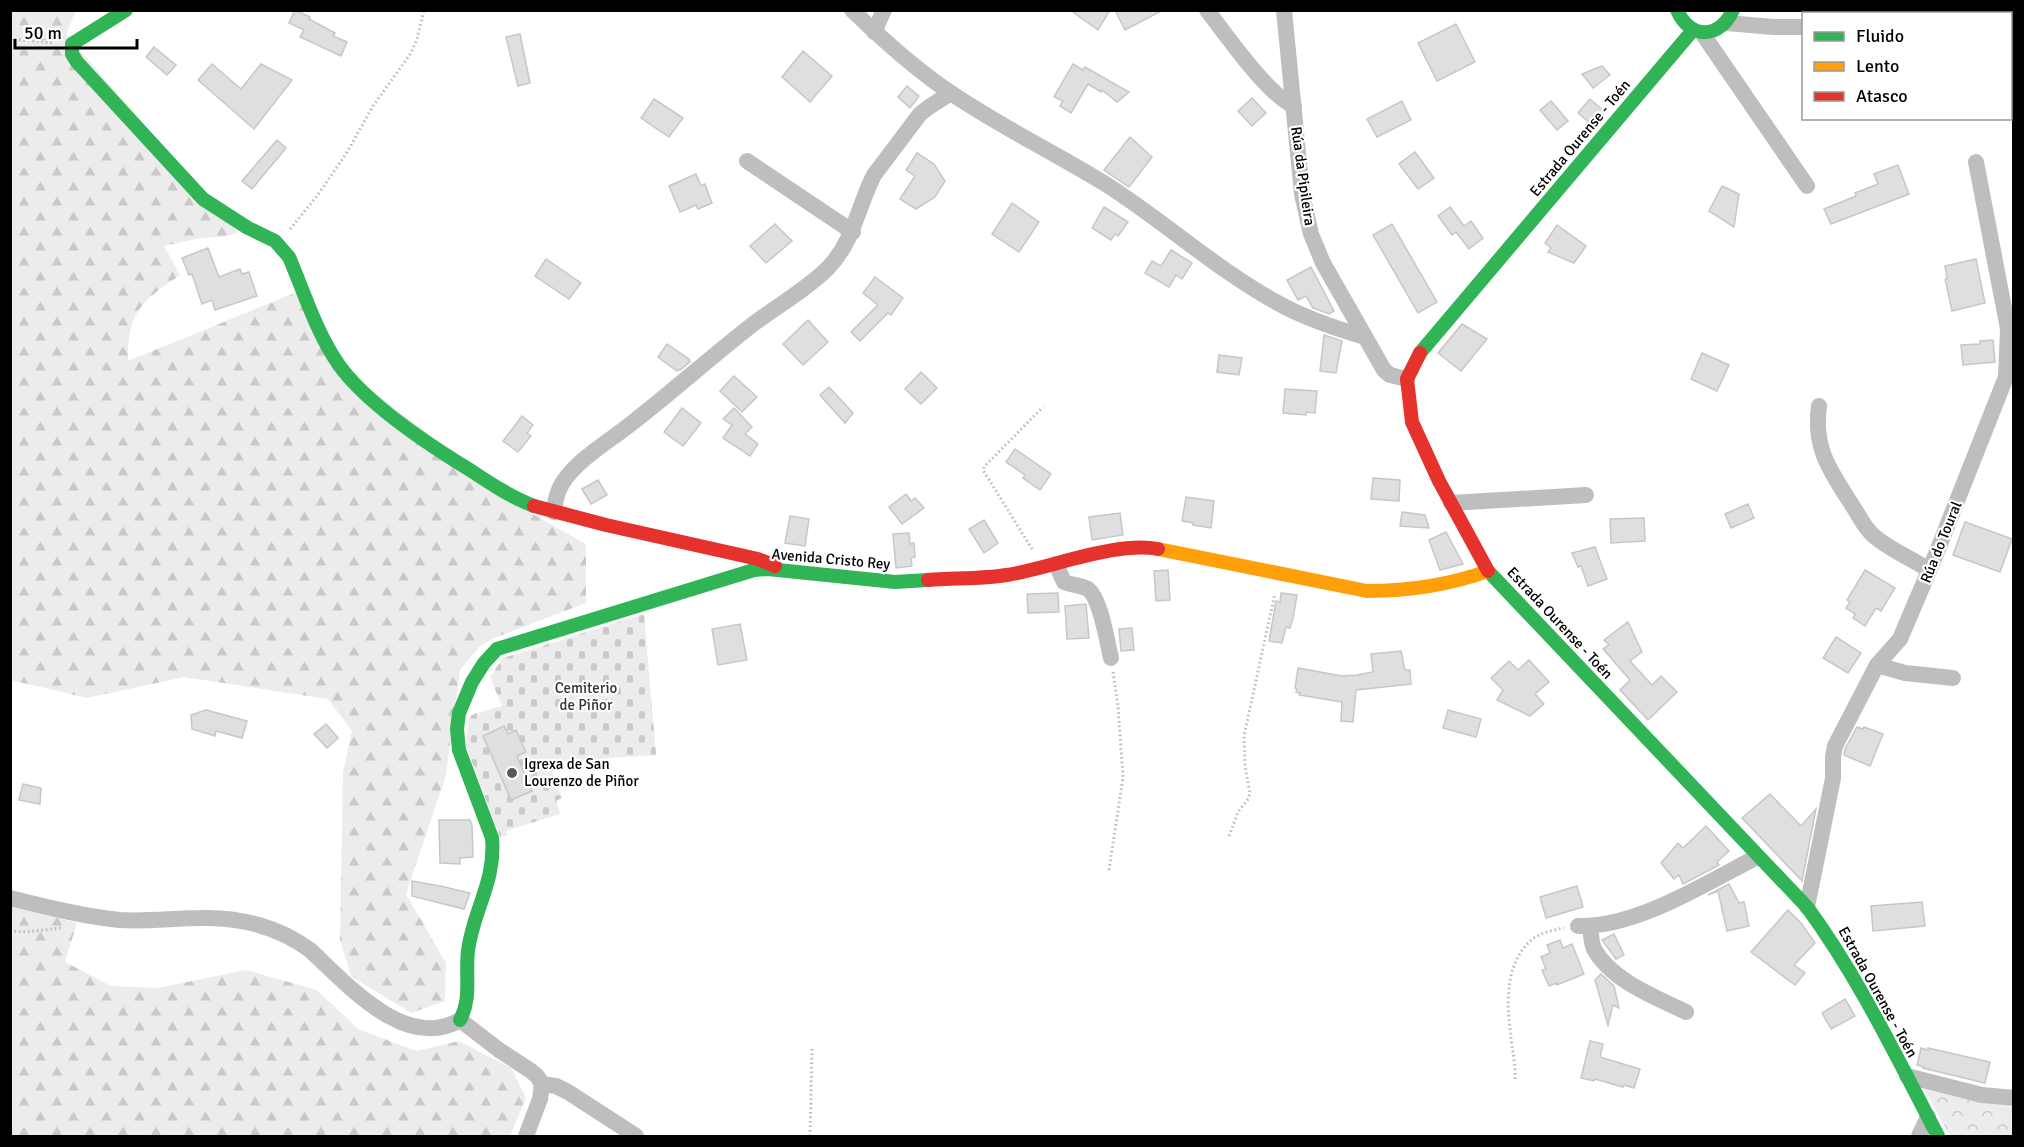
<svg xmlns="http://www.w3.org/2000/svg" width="2024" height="1147" font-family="Signika,sans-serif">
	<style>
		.forest { fill: url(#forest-firs) }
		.cemetery { fill: url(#cemetery-stones) }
		.park { fill: url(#park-crowns) }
		.building { fill: #dfdfdf; stroke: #c7c7c7; stroke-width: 1.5 }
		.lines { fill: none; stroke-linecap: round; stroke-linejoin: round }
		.path { stroke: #b9b9b9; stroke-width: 3; stroke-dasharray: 1.5 3; stroke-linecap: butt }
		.street { stroke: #bebebe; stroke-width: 16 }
		.fast { stroke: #30b455; stroke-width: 14 }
		.slow { stroke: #ff9f0a; stroke-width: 14 }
		.jam { stroke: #e5322d; stroke-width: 14 }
		.poi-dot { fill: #595959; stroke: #fff; stroke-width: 2 }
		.labels { text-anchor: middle; stroke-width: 4.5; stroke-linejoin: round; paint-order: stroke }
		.street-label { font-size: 15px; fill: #000; stroke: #fff }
		.park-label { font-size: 15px; fill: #333; stroke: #fff }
		.poi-label { font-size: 15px; fill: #000; stroke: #fff; text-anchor: start }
	</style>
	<defs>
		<pattern id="forest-firs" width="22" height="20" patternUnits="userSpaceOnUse" patternTransform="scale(1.5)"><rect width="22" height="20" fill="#ececec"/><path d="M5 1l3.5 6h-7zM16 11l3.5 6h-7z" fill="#c9c9c9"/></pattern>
		<pattern id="cemetery-stones" width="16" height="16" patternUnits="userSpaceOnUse" patternTransform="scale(1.5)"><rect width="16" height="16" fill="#ececec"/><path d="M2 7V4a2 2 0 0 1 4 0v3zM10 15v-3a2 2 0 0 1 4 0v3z" fill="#c9c9c9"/></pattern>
		<pattern id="park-crowns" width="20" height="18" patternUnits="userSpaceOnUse" patternTransform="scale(1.5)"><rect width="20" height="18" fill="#ececec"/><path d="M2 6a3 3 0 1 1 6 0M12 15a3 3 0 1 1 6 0" fill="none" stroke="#c9c9c9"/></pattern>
	</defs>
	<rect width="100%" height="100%" fill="#fff"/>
	<!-- forest -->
	<g class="forest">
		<path d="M11,11H76L66,34L238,233L221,237L201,238L164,246L180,275C142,301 127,312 128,361L297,292L324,354L531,513L586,544V603L494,638L480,646L460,670L446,775L406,894L446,963L445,1001L411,1013L351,976L340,940L343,772L352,731L328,699L184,677L87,698L11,680Z"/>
		<polygon points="11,906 77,923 65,962 111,986 158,988 246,970 317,990 358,1029 416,1051 459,1041 511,1068 526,1098 510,1136 11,1136"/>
	</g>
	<!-- cemetery -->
	<polygon class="cemetery" points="644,614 656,755 549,762 562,798 556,801 560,814 506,831 508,835 500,837 466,746 469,717 474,714 502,706 490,677 503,658"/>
	<!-- park -->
	<polygon class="park" points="1924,1089 1984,1103 2013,1107 2013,1136 1950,1136"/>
	<!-- building -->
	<g class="building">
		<polygon points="295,10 310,17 309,19 335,33 333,36 347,42 341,56 300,37 304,30 289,23"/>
		<polygon points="1070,10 1110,10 1098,30"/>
		<polygon points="1115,10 1163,10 1125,30"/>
		<polygon points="1456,24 1475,62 1437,81 1418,43"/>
		<polygon points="520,34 530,83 518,86 506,37"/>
		<polygon points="154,47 176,65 167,75 146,57"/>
		<polygon points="803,51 832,76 810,102 782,77"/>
		<polygon points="212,64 241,89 261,64 292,80 254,129 198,80"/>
		<polygon points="1073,64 1083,70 1085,67 1129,92 1117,102 1102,90 1101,92 1088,84 1071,113 1060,106 1063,101 1054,97"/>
		<polygon points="1602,66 1610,75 1593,88 1582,74"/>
		<polygon points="907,86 919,96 910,108 898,97"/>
		<polygon points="1252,98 1266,113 1252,126 1238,111"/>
		<polygon points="654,99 683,118 669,137 641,118"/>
		<polygon points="1590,99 1605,112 1593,126 1578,113"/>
		<polygon points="1402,101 1411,120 1377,137 1367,119"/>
		<polygon points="1551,101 1568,121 1557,130 1540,110"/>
		<polygon points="1130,137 1152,157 1129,187 1104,170"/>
		<polygon points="277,140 286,148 252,189 242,181"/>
		<polygon points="1415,152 1434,178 1418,189 1399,164"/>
		<polygon points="917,153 934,164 945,181 935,197 916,209 900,199 915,176 906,170"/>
		<polygon points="1898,165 1909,194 1831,224 1824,209 1856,196 1855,193 1878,184 1874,174"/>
		<polygon points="696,174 701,186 705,184 712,203 698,209 696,205 680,212 669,186"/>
		<polygon points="1722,186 1739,194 1734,227 1709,211"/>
		<polygon points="1012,203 1039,222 1019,252 992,234"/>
		<polygon points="1104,207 1128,222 1118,236 1115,234 1111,240 1092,228"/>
		<polygon points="1450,207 1464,226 1471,221 1483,238 1469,249 1456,232 1452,235 1438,216"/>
		<polygon points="775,224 792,241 766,263 750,246"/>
		<polygon points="1392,224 1437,302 1418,313 1373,235"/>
		<polygon points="1557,225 1586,246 1574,263 1548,252 1551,248 1545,243"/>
		<polygon points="208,248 219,277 240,269 242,274 249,272 257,296 215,310 212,300 202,304 192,274 189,275 182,258"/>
		<polygon points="1171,250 1192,263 1182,279 1176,275 1169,287 1145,273 1152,261 1161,266"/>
		<polygon points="546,259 581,283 569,299 535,276"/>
		<polygon points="1976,259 1985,303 1952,311 1946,283 1945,280 1947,278 1945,266"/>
		<polygon points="1311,267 1334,311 1329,314 1313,308 1306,296 1298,300 1287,280"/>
		<polygon points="875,277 903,298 891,315 888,313 860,341 851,332 878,305 863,293"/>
		<polygon points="808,320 828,342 803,365 783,344"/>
		<polygon points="1462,324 1487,339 1461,371 1438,353"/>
		<polygon points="1324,335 1342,341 1336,373 1320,371"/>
		<polygon points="1993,340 1995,362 1963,365 1961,345 1980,344 1980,341"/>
		<polygon points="667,344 689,359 690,362 680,370 678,369 677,371 658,357"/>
		<polygon points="1702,353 1729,365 1717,391 1691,379"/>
		<polygon points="1219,355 1242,358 1239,375 1217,372"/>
		<polygon points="921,372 937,388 921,404 905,389"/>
		<polygon points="734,376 757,397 742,412 720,391"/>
		<polygon points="829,387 853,413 845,423 820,395"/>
		<polygon points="1285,389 1317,391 1315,413 1306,412 1306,415 1283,413"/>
		<polygon points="682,408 701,423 683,446 664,432"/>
		<polygon points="734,408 752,427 745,434 758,444 750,456 723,438 732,425 723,419"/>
		<polygon points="522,416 533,425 527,433 531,436 518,452 503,441"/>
		<polygon points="1015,449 1051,474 1040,490 1023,478 1025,475 1006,462"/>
		<polygon points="1373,478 1400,480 1399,501 1371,499"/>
		<polygon points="598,480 607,495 591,504 582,489"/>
		<polygon points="906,494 911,501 915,498 924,508 902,524 889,507"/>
		<polygon points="1186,497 1214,501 1211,528 1193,525 1193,523 1182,521"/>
		<polygon points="1748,504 1754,518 1731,528 1725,514"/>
		<polygon points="1402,512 1425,515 1429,528 1400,526"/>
		<polygon points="1120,513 1123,535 1092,540 1089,517"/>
		<polygon points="790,516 809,519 805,546 785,543"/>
		<polygon points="1644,518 1645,541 1611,543 1610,519"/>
		<polygon points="984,520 998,543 984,553 969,529"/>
		<polygon points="1965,522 2012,539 2000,572 1953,555"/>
		<polygon points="1446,532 1463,564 1440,570 1429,540"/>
		<polygon points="909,533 910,544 914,543 915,557 911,558 912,566 896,568 893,534"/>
		<polygon points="1595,547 1607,579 1588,586 1581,566 1578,567 1572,553"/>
		<polygon points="1168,570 1170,600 1156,601 1154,571"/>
		<polygon points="1865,570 1895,588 1881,611 1876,608 1865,626 1853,618 1855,614 1846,608 1850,602 1847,600"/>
		<polygon points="1058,593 1059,612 1028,613 1027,594"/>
		<polygon points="1281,593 1297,595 1293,618 1290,628 1286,627 1282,643 1269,641 1276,601 1280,602"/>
		<polygon points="1086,604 1089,638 1067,639 1065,606"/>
		<polygon points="1628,622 1642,652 1630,661 1652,685 1661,676 1677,692 1648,720 1620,690 1630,680 1603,649 1609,645 1604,640"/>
		<polygon points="740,624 747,660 718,665 712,629"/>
		<polygon points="1132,628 1134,650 1121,651 1119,629"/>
		<polygon points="1836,637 1861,653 1848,673 1823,658"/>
		<polygon points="1401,651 1405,670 1410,670 1411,684 1356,690 1353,722 1341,721 1342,702 1299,695 1300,693 1296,692 1297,689 1295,688 1298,668 1342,676 1357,675 1373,672 1371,654"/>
		<polygon points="1529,660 1549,682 1535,694 1544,704 1530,716 1497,700 1503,690 1491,678 1509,661 1518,670"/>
		<polygon points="206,710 247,721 242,738 216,731 215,736 192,729 191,715"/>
		<polygon points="1448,710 1481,719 1476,737 1443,728"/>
		<polygon points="326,724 338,738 327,748 314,734"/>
		<polygon points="504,726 508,734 516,730 526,752 517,756 532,791 511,800 483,736"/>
		<polygon points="1857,727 1863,729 1864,727 1883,734 1870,766 1844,755 1845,749"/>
		<polygon points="23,784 41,788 40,804 19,800"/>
		<polygon points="1770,794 1801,826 1816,809 1802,881 1742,818"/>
		<polygon points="439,820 470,820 472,826 473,857 460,858 460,864 440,863"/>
		<polygon points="1706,826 1729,851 1717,862 1719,865 1683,884 1679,875 1674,879 1661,863 1678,843 1683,848"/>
		<polygon points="412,881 440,886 470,893 464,909 412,896"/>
		<polygon points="1729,884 1739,903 1744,902 1749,926 1727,931 1718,891 1708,895"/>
		<polygon points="1577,886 1583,907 1546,918 1540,897"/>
		<polygon points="1922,902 1925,926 1873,931 1871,906"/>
		<polygon points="1788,910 1801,923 1815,943 1794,965 1805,973 1795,985 1751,952"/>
		<polygon points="1614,934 1624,955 1616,959 1602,940"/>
		<polygon points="1560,940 1563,948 1572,944 1584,974 1557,985 1557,983 1549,986 1542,970 1546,969 1541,957 1550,953 1547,945"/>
		<polygon points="1601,974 1614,986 1619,1008 1613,1005 1608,1025 1595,980"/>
		<polygon points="1845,999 1855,1016 1831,1029 1822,1013"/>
		<polygon points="1590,1041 1603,1044 1600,1057 1640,1069 1634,1088 1624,1085 1623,1087 1595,1079 1594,1081 1581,1078"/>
		<polygon points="1921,1048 1928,1050 1928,1048 1990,1062 1985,1083 1923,1068 1924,1067 1917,1065"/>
	</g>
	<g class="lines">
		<!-- path -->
		<g class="path">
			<polyline points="10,39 54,43"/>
			<polyline points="290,229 317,196 346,154 373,106 411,53 417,39 424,10"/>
			<polyline points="1032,549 983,470 984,467 1043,407"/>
			<polyline points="1229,836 1238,812 1248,799 1250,793 1245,766 1244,736 1275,593"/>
			<polyline points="1109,870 1123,777 1118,706 1113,672"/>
			<polyline points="10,931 26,932 61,928"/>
			<path d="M1515,1079C1516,1062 1511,1045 1510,1028C1506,998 1507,958 1534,938C1542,932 1554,930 1564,928"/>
			<polyline points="810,1136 812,1049"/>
		</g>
		<!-- street -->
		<g class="street">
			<path d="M852,10C883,40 917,71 954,95C1003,128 1057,154 1107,185C1165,222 1216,269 1276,302C1304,318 1334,328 1365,337"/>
			<path d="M1207,10C1227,36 1267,94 1294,106"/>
			<polyline points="1284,10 1302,194 1311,234 1323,263 1384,370 1390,375 1407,379"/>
			<polyline points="1872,14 1882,10"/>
			<polyline points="1727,23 1773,27 1804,27"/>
			<polyline points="874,32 884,10"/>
			<polyline points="1702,33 1807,186"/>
			<polyline points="747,161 853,232"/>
			<path d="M1819,406C1813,449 1831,472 1852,505C1859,515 1864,528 1874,536C1890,550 1911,558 1929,570"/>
			<polyline points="1451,503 1586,495"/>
			<path d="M554,512C555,501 557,491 563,482C578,459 611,440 632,423C673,391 711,357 752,325C777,306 806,290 828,268C854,241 858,206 874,175L920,114L929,107L951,93"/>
			<path d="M1056,564L1064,582C1071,585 1081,585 1088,589C1101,599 1107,642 1111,658"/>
			<polyline points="1877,665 1905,673 1953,678"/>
			<path d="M10,898C46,907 82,916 119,920C147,922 174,918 202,918C240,917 279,927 310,950C346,983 405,1052 460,1020L499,1050L531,1071L537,1076L542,1084L540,1099L526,1136"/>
			<polyline points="1807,907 1833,778 1833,757 1835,746 1877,665 1900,639 1934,559 2006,377 2008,329 1976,162"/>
			<path d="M1578,926C1636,928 1706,883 1757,857"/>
			<path d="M1590,926C1591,934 1591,942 1594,949C1612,981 1655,997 1686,1012"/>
			<polyline points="1907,1076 1982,1095 2014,1098"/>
			<polyline points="542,1084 556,1086 568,1092 636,1136"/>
			<polyline points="1919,1136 1928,1117"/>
		</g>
		<!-- fast -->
		<g class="fast">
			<path d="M126,10L72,44V54L77,62L203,199L248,228L275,241L289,257C304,292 317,334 339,365C367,404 429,445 470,470C491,484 511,497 534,506"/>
			<path d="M1677,10C1690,40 1720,39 1733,10"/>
			<polyline points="1420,353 1693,30"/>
			<path d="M1488,571L1807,907C1859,978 1897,1058 1938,1136"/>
			<path d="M460,1020C472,997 465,976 468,951C473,910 496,882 492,838L459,750L457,729L459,713L472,682L484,663L497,649L754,570L768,569L895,582L928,580"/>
		</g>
		<!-- slow -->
		<path class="slow" d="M1158,549L1367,591C1409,591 1449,585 1488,571"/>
		<!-- jam -->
		<g class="jam">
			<polyline points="1420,353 1407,379 1412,422 1439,481 1488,571"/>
			<polyline points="534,506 606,525 758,559 775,566"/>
			<path d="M928,580C954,578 981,579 1007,575C1050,568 1117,541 1158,549"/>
		</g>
	</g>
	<!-- markers -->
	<circle class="poi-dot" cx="512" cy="773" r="6"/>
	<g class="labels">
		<!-- street labels -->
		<g class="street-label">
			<text transform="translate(1580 138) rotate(-50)" y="5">Estrada Ourense - Toén</text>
			<text transform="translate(1303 176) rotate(82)" y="5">Rúa da Pipileira</text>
			<text transform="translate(1941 542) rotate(-68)" y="5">Rúa do Toural</text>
			<text transform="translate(831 559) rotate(5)" y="5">Avenida Cristo Rey</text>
			<text transform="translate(1560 623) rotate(47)" y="5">Estrada Ourense - Toén</text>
			<text transform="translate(1878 992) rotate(61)" y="5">Estrada Ourense - Toén</text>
		</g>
		<!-- park labels -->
		<g class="park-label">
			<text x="586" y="693">Cemiterio<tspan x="586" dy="17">de Piñor</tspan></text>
		</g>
		<!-- poi labels -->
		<g class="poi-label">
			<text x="524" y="769">Igrexa de San<tspan x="524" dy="17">Lourenzo de Piñor</tspan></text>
		</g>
	</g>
	<!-- border -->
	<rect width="2024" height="1147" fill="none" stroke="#000000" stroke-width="24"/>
	<!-- legend -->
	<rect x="1802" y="12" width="210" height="108" fill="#ffffff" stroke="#999999" stroke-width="1.5"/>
	<rect x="1814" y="32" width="30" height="9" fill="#30b455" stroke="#999999" stroke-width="1.5"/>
	<text x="1856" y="42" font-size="18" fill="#000000">Fluido</text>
	<rect x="1814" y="62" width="30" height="9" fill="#ff9f0a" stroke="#999999" stroke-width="1.5"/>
	<text x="1856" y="72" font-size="18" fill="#000000">Lento</text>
	<rect x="1814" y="92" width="30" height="9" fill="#e5322d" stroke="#999999" stroke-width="1.5"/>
	<text x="1856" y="102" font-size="18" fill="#000000">Atasco</text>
	<!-- scale -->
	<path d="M15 39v9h122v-9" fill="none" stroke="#000000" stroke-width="3"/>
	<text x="24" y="39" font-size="18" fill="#000000" stroke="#ffffff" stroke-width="4.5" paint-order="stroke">50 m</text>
</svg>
